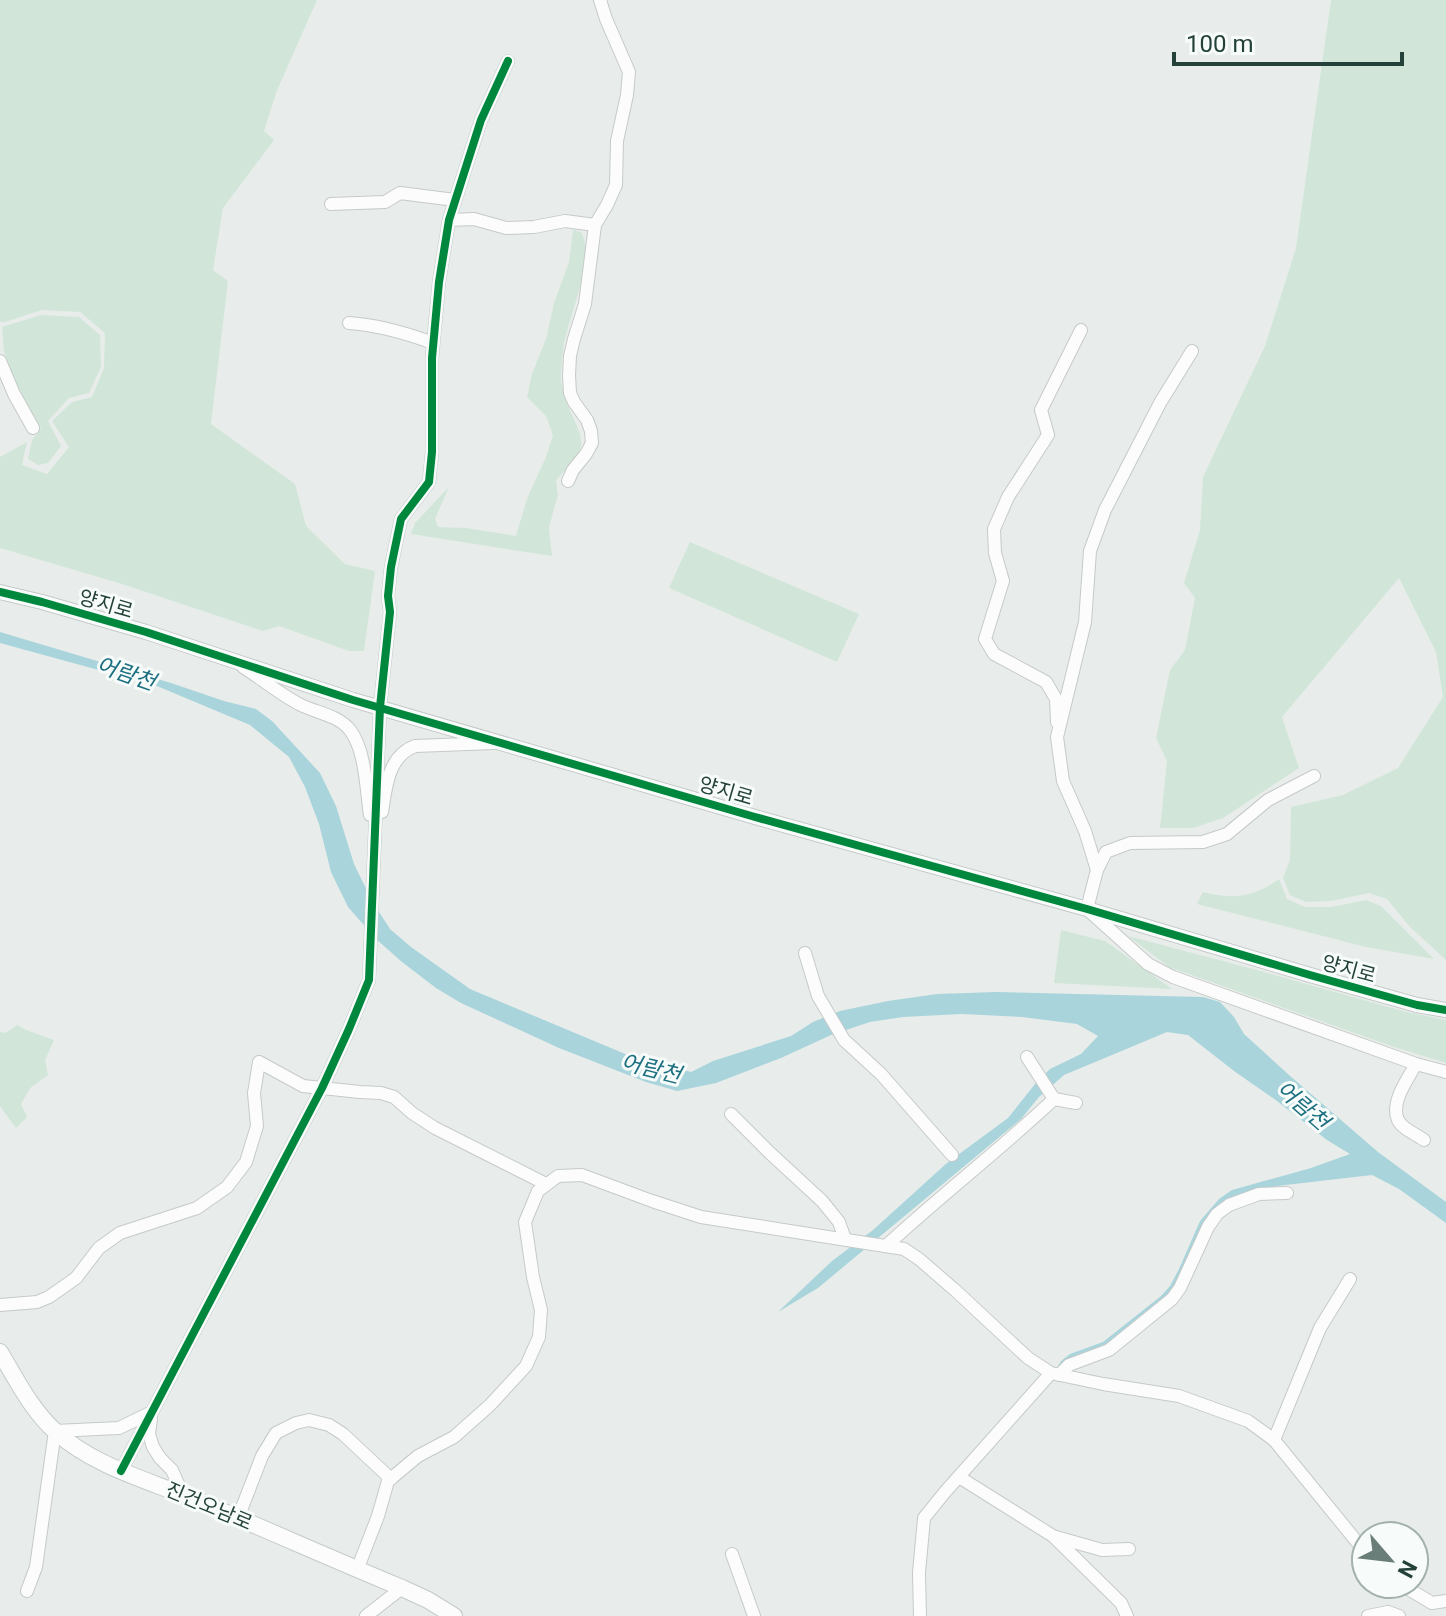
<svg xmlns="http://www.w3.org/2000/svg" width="1446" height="1616" font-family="Roboto,'Noto Sans KR',sans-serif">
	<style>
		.green { fill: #d1e6d8 }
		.water { fill: #a9d4db }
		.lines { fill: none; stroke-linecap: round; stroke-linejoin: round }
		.minor-casing { stroke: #c5cac8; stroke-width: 14 }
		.tertiary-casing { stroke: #c5cac8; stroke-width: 16 }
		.secondary-casing { stroke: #c3cbc8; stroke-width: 18 }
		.minor { stroke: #fcfcfc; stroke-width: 12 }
		.tertiary { stroke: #fcfcfc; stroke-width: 14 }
		.secondary { stroke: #fcfcfc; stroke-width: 16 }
		.cycleway-casing { stroke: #f7fbf9; stroke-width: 13 }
		.cycleway { stroke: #00873e; stroke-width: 8 }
		.labels { text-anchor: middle; stroke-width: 6; stroke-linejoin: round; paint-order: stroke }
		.street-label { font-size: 20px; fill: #24423a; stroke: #f7fbf9 }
		.water-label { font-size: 22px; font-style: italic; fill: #1c6f80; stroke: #f7fbf9 }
	</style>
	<rect width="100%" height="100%" fill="#e8edeb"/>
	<!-- green -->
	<g class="green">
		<polygon points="0,0 317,0 276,93 264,131 274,140 223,208 213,270 228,281 211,424 295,484 306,526 345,564 375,571 364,651 349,651 279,626 263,631 122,584 0,548 0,457 27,442 22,465 47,474 69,447 52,421 72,402 92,397 104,368 105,333 80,312 42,310 5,322 0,322"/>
		<polygon points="1331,0 1446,0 1446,960 1410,927 1387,899 1369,893 1331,901 1306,902 1290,895 1283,878 1290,860 1291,807 1343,795 1398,768 1443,697 1436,652 1399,578 1282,717 1299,768 1223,818 1193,828 1160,828 1167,761 1156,738 1170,670 1185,650 1195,598 1184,583 1200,530 1203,477 1265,346 1296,248"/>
		<path d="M573,230L581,232C597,258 566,321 563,351C562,361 560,372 561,382C563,389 565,399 568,406C573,420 586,436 579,452C573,462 563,472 556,481L558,495L549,527L552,556L411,534L415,523L449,487L435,519L438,527L466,528L516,536L528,496L546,457L553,435L546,416L527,397L532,374L546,339L554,303L569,262Z"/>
		<polygon points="41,315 79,317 100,335 101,367 89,393 69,398 48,421 61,446 48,463 38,465 28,459 32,440 41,429 15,381 4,352 2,327"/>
		<polygon points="690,542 859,614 837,662 669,588"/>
		<path d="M1279,879L1287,899L1305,907H1331L1366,900L1381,906L1434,959L1366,947L1197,904L1203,892C1233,900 1254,897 1279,879Z"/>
		<polygon points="1061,930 1105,941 1172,989 1054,983"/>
		<polygon points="1128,936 1257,970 1403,1011 1446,1020 1446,1063 1394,1047 1169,967"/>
		<polygon points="17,1025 26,1030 54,1040 45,1060 48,1075 30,1088 21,1104 27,1117 16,1128 0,1106 0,1032 6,1033"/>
	</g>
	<!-- water -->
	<polygon class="water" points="0,632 171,683 224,701 256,709 272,721 320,773 336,806 354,864 372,901 390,929 411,947 470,989 630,1056 691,1072 713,1061 791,1036 813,1022 840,1011 888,1001 937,994 996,992 1203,997 1220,1002 1234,1017 1244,1034 1289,1075 1378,1152 1446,1202 1446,1223 1399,1189 1372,1175 1277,1186 1235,1196 1219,1204 1205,1222 1186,1264 1170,1294 1119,1340 1068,1362 1057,1368 1061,1361 1070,1354 1103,1342 1161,1296 1170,1286 1179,1269 1200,1221 1219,1199 1232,1190 1311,1168 1350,1154 1327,1140 1277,1101 1234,1071 1188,1035 1167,1032 1064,1075 1039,1097 1021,1119 818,1288 778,1312 832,1261 873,1230 947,1163 1008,1118 1035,1084 1050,1069 1081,1054 1098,1036 1077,1024 1022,1017 962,1014 903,1017 870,1022 831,1035 781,1058 716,1083 677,1091 646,1082 559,1048 461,1003 436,988 402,962 376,939 348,907 331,872 319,824 305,787 289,757 250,725 157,686 0,643"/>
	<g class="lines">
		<defs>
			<g id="minor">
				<polyline points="331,204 385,202 400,193 455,200"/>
				<polyline points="449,220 474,219 506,228 534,227 565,221 595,225"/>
				<path d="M349,323C378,325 406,333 433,343"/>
				<polyline points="0,361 14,394 33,428"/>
				<polyline points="568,481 573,470 586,454 592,443 591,431 587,420 574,402 570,393 569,375 570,356 574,339 585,304 595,225 607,205 616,185 617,141 627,95 629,72 606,19 600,0"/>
				<path d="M243,667C262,679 281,695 301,705C317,713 338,715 350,730C366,751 366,790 370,815"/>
				<polyline points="1057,722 1056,699 1046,682 994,654 985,639 1003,581 995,553 994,529 1008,497 1048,435 1041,410 1081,330"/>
				<polyline points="1314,776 1268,800 1227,834 1203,842 1130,843 1106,852 1097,870 1087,909 1148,964 1173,977 1416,1064 1446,1072"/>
				<path d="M382,812C386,787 388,756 415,746L494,743"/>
				<polyline points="1097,870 1085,831 1063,781 1057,737 1085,622 1090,551 1105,510 1160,403 1192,351"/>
				<polyline points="805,953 818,996 844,1040 881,1074 952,1155"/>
				<polyline points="1027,1057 1054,1099"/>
				<path d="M1416,1064C1408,1079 1390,1102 1398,1120C1402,1129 1416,1134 1424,1140"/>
				<polyline points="731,1114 770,1153 822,1201 839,1222 845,1239"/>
				<path d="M886,1246C941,1195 1000,1150 1054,1099L1076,1103"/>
				<polyline points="0,1305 37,1302 49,1297 76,1278 99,1248 120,1233 197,1208 227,1187 246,1162 257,1126 254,1093 259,1062 303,1086 360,1092 381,1093 394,1097 412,1113 435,1128 546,1184"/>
				<polyline points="1059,1375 1069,1365 1109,1350 1172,1299 1180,1288 1208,1227 1217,1214 1229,1205 1259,1194 1287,1193"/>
				<polyline points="151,1419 149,1434 153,1447 160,1458 172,1470 183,1495"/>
				<polyline points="1274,1440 1320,1328 1350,1279"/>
				<polyline points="121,1471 322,1088 349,1029 369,980 380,707 390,612 388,596 391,567 401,519 429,482 432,452 432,358 439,282 449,220 481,120 508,61"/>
				<polyline points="959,1477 1053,1536 1121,1603 1127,1616"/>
				<polyline points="238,1518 262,1456 276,1433 296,1423 309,1420 329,1425 343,1434 391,1479"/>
				<polyline points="1056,1537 1102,1550 1129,1549"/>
				<polyline points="732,1554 754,1616"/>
				<polyline points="357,1570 378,1516 388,1481 418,1456 454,1437 490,1405 526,1366 539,1337 541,1310 533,1277 525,1222 538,1191 558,1176 582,1175 652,1201 701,1217 904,1249 919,1259 956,1291 1028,1358 1051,1373 1103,1384 1179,1396 1248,1421 1274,1440 1366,1553"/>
				<polyline points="1400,1584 1432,1603 1446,1601"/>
				<polyline points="27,1591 36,1567 55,1431 119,1428 152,1412"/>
				<polyline points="366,1616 402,1588"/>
				<polyline points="920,1616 919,1573 924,1518 945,1492 1051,1373"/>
				<polyline points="1368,1616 1388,1612 1399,1616"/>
			</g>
			<polyline id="tertiary" points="0,592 42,602 146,632 353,700 755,817 1087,909 1310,975 1417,1005 1446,1010"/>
			<path id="secondary" d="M0,1352C16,1379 32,1411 56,1432C94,1466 147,1480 193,1499C263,1528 332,1559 402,1588L428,1600L454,1616"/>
		</defs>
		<!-- minor casing -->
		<use href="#minor" class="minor-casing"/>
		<!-- tertiary casing -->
		<use href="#tertiary" class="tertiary-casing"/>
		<!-- secondary casing -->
		<use href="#secondary" class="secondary-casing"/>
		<!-- minor -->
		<use href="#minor" class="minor"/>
		<!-- tertiary -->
		<use href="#tertiary" class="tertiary"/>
		<!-- secondary -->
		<use href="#secondary" class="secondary"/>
		<defs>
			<g id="cycleway">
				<polyline points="0,592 42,602 146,632 353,700 755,817 1087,909 1310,975 1417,1005 1446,1010"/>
				<polyline points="121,1471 322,1088 349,1029 369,980 380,707 390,612 388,596 391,567 401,519 429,482 432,452 432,358 439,282 449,220 481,120 508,61"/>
			</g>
		</defs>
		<!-- cycleway casing -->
		<use href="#cycleway" class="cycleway-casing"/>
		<!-- cycleway -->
		<use href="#cycleway" class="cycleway"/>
	</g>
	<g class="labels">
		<!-- street labels -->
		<g class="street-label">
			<text transform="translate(106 604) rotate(16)" y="7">양지로</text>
			<text transform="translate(726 791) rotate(16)" y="7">양지로</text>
			<text transform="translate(1349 969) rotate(15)" y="7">양지로</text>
			<text transform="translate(209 1506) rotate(23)" y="7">진건오남로</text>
		</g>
		<!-- water labels -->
		<g class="water-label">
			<text transform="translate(126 673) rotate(19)" y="8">어람천</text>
			<text transform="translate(651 1068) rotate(14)" y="8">어람천</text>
			<text transform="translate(1303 1105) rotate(41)" y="8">어람천</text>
		</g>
	</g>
	<!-- north arrow -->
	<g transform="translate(1390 1560) rotate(118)"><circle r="38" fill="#f7fbf9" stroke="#a3b1ad" stroke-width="2"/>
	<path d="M0-6L14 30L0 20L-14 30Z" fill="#697e78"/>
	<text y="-12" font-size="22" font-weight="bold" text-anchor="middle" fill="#24423a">N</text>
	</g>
	<!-- scale -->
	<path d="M1174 52v12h228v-12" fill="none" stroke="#24423a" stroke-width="4"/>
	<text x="1186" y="52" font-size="24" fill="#24423a" stroke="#f7fbf9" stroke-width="6" paint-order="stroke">100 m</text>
</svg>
